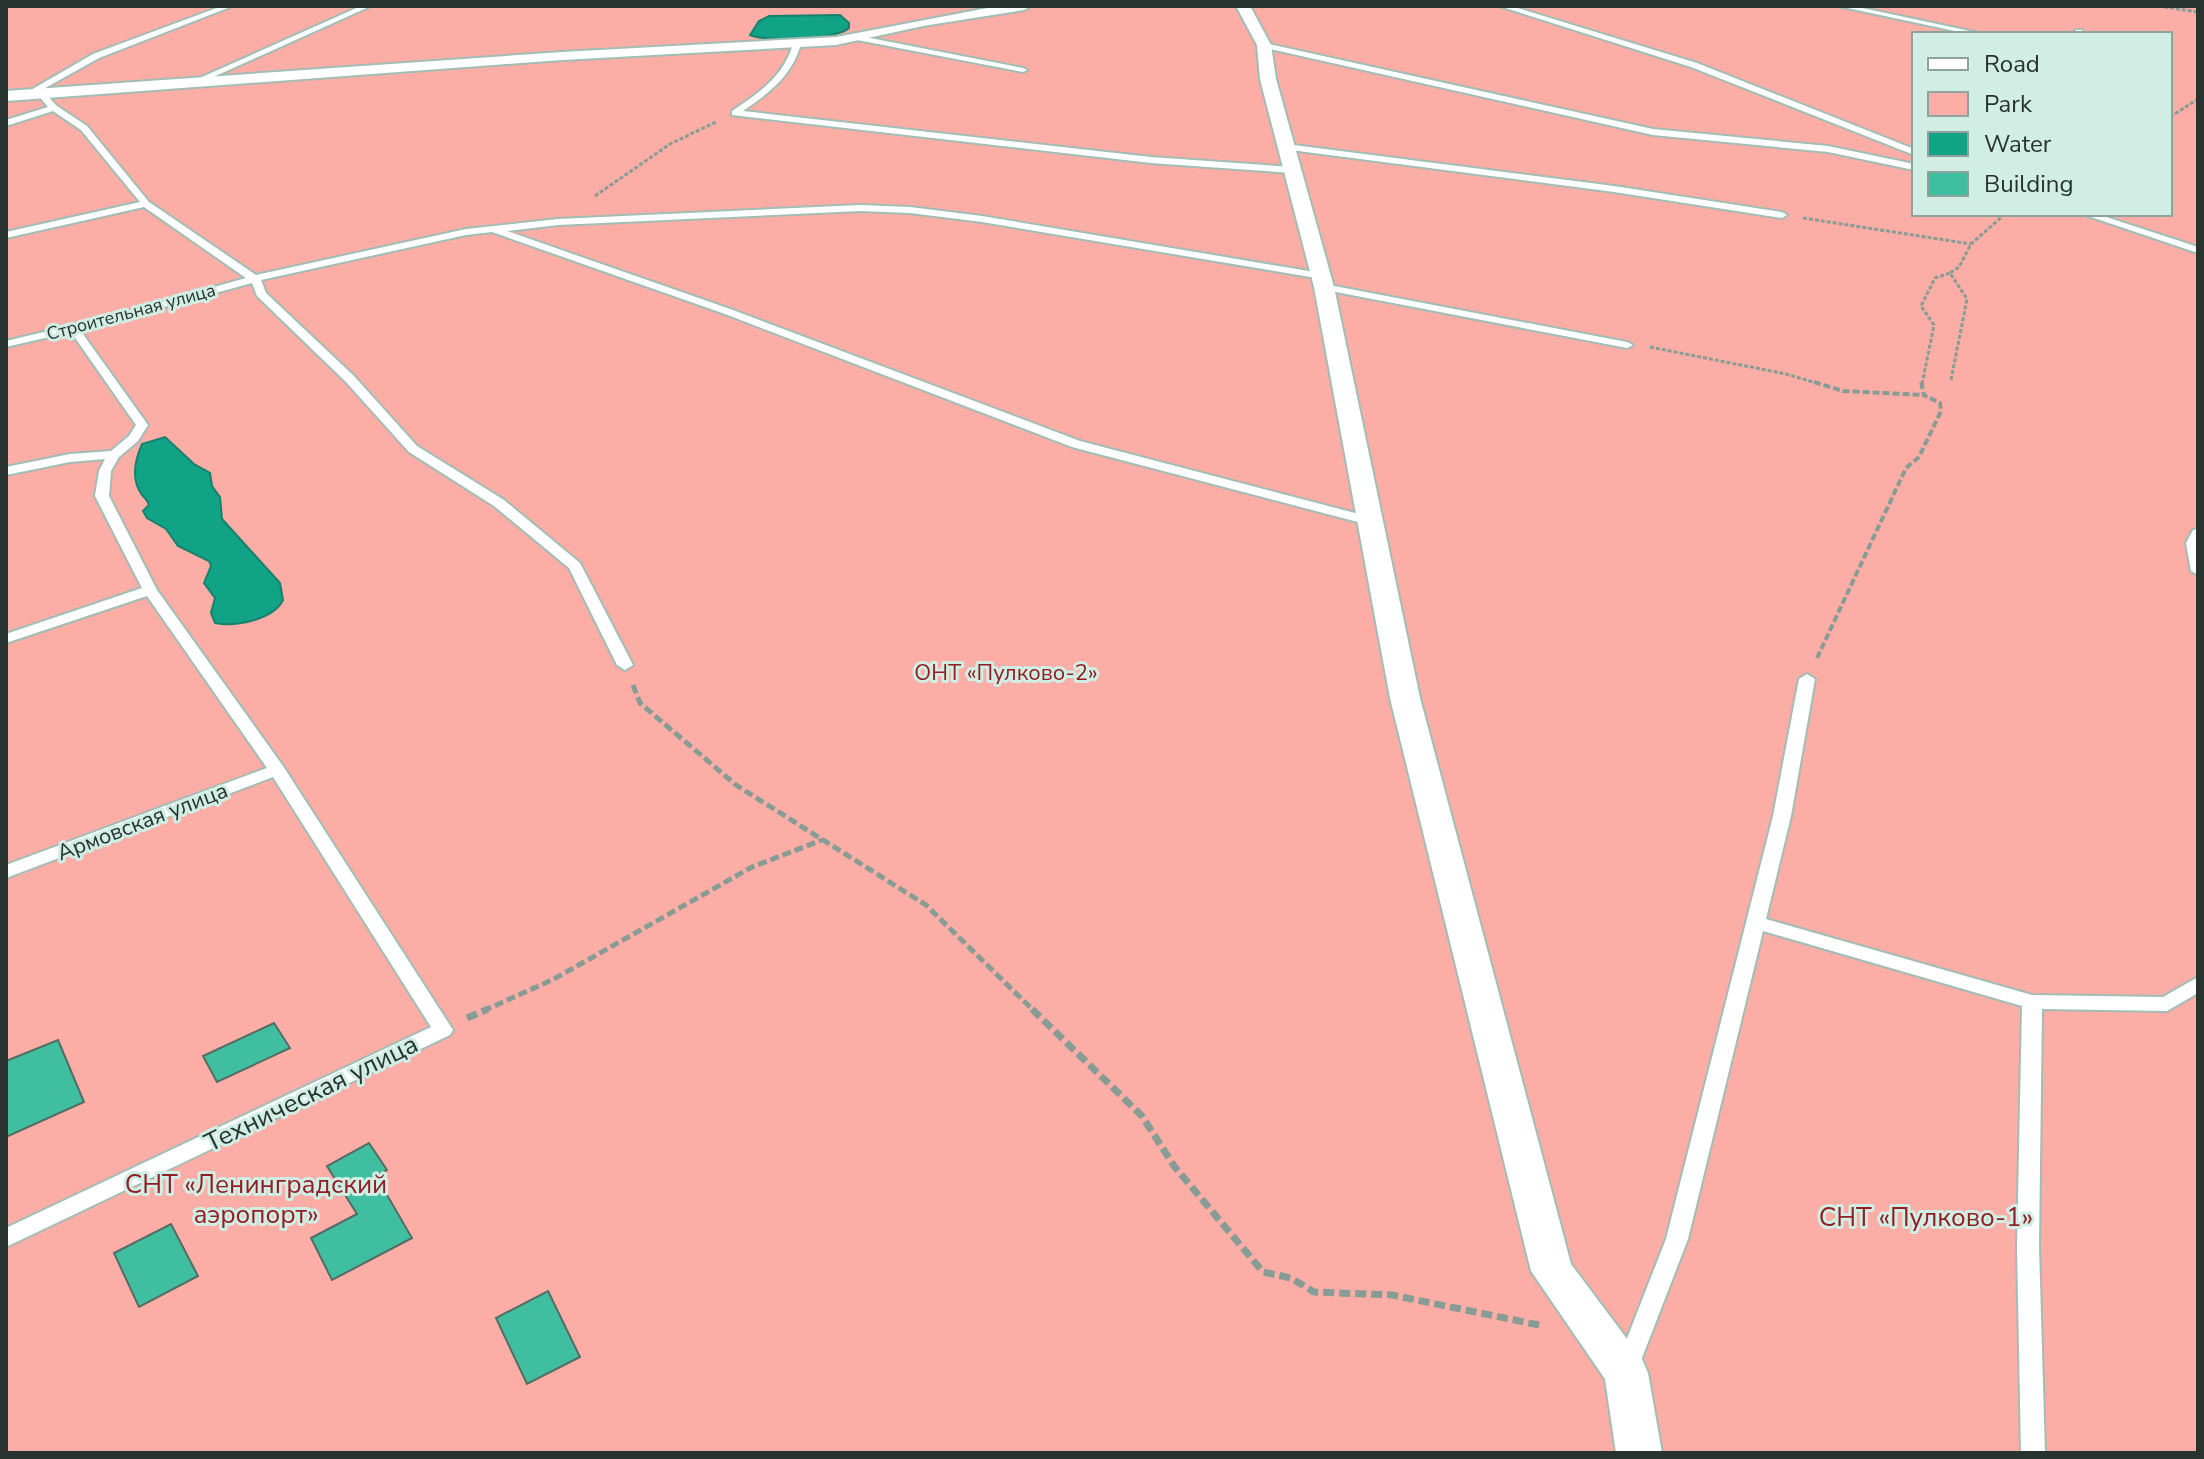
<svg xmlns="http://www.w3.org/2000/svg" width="2204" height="1459" font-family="'Nunito Sans',sans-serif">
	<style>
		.green { fill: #fcada6; fill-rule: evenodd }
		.water { fill: #10a386; stroke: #17816c; stroke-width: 2 }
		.building { fill: #3fbfa0; stroke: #536d65; stroke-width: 2 }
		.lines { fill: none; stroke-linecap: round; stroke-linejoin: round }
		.service-casing { stroke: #a1bdb4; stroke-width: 4 }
		.minor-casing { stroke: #a1bdb4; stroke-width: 4 }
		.path-far3 { stroke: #879c95; stroke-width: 3; stroke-dasharray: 4 2; stroke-linecap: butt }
		.path-far2 { stroke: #879c95; stroke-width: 4; stroke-dasharray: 7 3; stroke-linecap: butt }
		.path-far1 { stroke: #879c95; stroke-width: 5; stroke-dasharray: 9 4; stroke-linecap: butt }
		.path { stroke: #879c95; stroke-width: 7; stroke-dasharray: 11 5; stroke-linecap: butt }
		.service { fill: #fff; fill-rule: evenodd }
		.minor { fill: #fff; fill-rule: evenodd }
		.labels { text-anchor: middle; stroke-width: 6; stroke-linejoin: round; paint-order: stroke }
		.far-street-label { font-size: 18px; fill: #28332f; stroke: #d1eee5 }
		.park-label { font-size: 22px; fill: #911e23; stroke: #d1eee5 }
		.street-label { font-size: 22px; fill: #28332f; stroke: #d1eee5 }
		.near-street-label { font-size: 26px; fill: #28332f; stroke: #d1eee5 }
		.near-park-label { font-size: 26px; fill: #911e23; stroke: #d1eee5 }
	</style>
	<rect width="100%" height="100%" fill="#d1eee5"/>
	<!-- green -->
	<path class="green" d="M6,6H2198V1453H6ZM1914,34H2170V214H1914ZM1745,953L1677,1239L1630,1359Z"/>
	<!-- water -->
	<g class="water">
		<path d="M840,15L849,23V28C838,39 765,42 750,35L759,21L769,16Z"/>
		<path d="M165,437L194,464L210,473L212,486L220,497L222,519L280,583L283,600C273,620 235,627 215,623L211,613L215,598L204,583L211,566L209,561L178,546L166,529L147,518L143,511L149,505C148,501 145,498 142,495C130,479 135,460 142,444Z"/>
	</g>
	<!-- building -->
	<g class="building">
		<polygon points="274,1023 290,1048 217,1082 203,1056"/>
		<polygon points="58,1040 84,1102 6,1137 6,1061"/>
		<polygon points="369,1143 387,1170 376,1176 412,1238 332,1280 311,1238 357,1214 327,1166"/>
		<polygon points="171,1224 198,1276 139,1307 114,1253"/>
		<polygon points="548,1291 580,1357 527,1384 496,1318"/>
	</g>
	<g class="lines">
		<defs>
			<g id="service">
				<polygon points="222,6 233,6 99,58 31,96 24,94 93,54"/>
				<polygon points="361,6 371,6 200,83 193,81"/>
				<polygon points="1499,6 1511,6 1697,63 1914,149 1914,155 1691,67"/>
				<polygon points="1838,6 1853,6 1984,34 1969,34"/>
				<polygon points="2076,30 2082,30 2083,32 2073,34"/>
				<polygon points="860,36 1023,68 1027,70 1023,72 857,40"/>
				<path d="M797,42L801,44C792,76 769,93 743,111L1151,157L1292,167L1297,170L1292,173L1151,163L732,115V111C759,93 784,76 793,44Z"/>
				<polygon points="1264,43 1653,129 1828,146 1914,164 1914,170 1828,152 1653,135 1261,47"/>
				<polygon points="39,93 45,93 57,106 87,126 149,202 256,275 466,229 558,219 860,205 910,207 982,216 1326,274 1326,278 1322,279 982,222 910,213 860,211 558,225 507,231 733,310 1080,441 1378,519 1380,522 1373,526 1072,447 725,314 492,232 466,235 261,280 266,293 354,376 417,446 504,500 580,563 633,665 625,670 617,665 569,568 494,506 409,452 346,382 257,296 252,283 80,330 148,425 138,441 119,457 111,471 109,496 157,590 283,766 453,1030 450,1035 6,1247 6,1228 431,1027 273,777 6,878 6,865 267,768 147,596 6,643 6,634 142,588 95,496 99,471 105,459 70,462 6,475 6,467 70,454 111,451 129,436 136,425 71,332 6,347 6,341 115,315 246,278 144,207 6,238 6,232 140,202 81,130 53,111 6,126 6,120 48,107 38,95"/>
				<polygon points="1286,144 1614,186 1782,212 1787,215 1782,218 1614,192 1283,149 1283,145"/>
				<polygon points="2082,214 2097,214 2198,247 2198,253"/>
				<polygon points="1324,284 1627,342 1633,345 1627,348 1320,289 1320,285"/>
				<polygon points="2198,529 2198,575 2191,571 2186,543 2193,530"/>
				<polygon points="1807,674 1815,679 1791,816 1766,919 2032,995 2163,997 2198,977 2198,993 2167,1011 2042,1009 2039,1246 2045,1453 2021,1453 2017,1246 2022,1006 1763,931 1688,1239 1635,1376 1627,1380 1619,1376 1615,1369 1666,1239 1773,816 1799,679"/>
			</g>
			<g id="minor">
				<polygon points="998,6 1031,6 1024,10 923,26 836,45 562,60 6,101 6,91 562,52 836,37"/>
				<polygon points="1236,6 1250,6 1271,45 1276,79 1334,287 1420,698 1571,1264 1642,1359 1648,1373 1662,1453 1616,1453 1605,1379 1531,1271 1390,698 1314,287 1260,79 1257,45"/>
			</g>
		</defs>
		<!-- service casing -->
		<use href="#service" class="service-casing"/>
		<!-- minor casing -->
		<use href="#minor" class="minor-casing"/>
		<!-- path-far3 -->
		<g class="path-far3">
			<polyline points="2158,6 2198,12"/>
			<polyline points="2170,117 2198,99"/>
			<polyline points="595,196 670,144 716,122"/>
			<polyline points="1803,218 1971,244"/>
			<polyline points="1650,347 1786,374 1820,384"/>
			<polyline points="1951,380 1967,299 1950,273 1959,267 1971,244 2005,214"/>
			<polyline points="1922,384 1934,325 1921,306 1935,278 1950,273"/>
		</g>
		<!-- path-far2 -->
		<g class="path-far2">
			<polyline points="1814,382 1843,391 1924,395"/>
			<polyline points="1817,658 1906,468 1919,457 1941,411 1940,403 1924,395 1921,382"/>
		</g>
		<!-- path-far1 -->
		<g class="path-far1">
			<polyline points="633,685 640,703 736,785 926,905 1034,1011"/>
			<polyline points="483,1011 554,979 752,867 822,840"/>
		</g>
		<!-- path -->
		<g class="path">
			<polyline points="1032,1009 1142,1116 1174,1166 1263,1272 1291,1278 1314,1292 1392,1295 1544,1326"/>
			<polyline points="467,1018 488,1009"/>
		</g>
		<!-- service -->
		<use href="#service" class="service"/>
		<!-- minor -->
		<use href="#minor" class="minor"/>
	</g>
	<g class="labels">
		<!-- far-street labels -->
		<g class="far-street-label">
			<text transform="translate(131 312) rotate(-15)" y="6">Строительная улица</text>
		</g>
		<!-- park labels -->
		<g class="park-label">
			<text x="1006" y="680">ОНТ «Пулково-2»</text>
		</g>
		<!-- street labels -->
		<g class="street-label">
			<text transform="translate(142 821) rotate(-21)" y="8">Армовская улица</text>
		</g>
		<!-- near-street labels -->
		<g class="near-street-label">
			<text transform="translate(311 1093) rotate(-26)" y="9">Техническая улица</text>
		</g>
		<!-- near-park labels -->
		<g class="near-park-label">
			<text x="256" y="1193">СНТ «Ленинградский<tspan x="256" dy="30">аэропорт»</tspan></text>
			<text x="1926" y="1226">СНТ «Пулково-1»</text>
		</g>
	</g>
	<!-- border -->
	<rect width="2204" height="1459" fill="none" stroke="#28332f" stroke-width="16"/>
	<!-- legend -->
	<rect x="1912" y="32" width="260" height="184" fill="#d1eee5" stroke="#8da39c" stroke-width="2"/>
	<rect x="1928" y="58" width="40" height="12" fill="#ffffff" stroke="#8da39c" stroke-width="2"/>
	<text x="1984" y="72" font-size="24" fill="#28332f">Road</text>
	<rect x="1928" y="92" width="40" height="24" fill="#fcada6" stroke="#8da39c" stroke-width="2"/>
	<text x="1984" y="112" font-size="24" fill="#28332f">Park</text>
	<rect x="1928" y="132" width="40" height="24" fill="#10a386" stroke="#8da39c" stroke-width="2"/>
	<text x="1984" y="152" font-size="24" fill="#28332f">Water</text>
	<rect x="1928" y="172" width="40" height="24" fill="#3fbfa0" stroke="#8da39c" stroke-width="2"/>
	<text x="1984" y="192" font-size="24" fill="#28332f">Building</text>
</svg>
